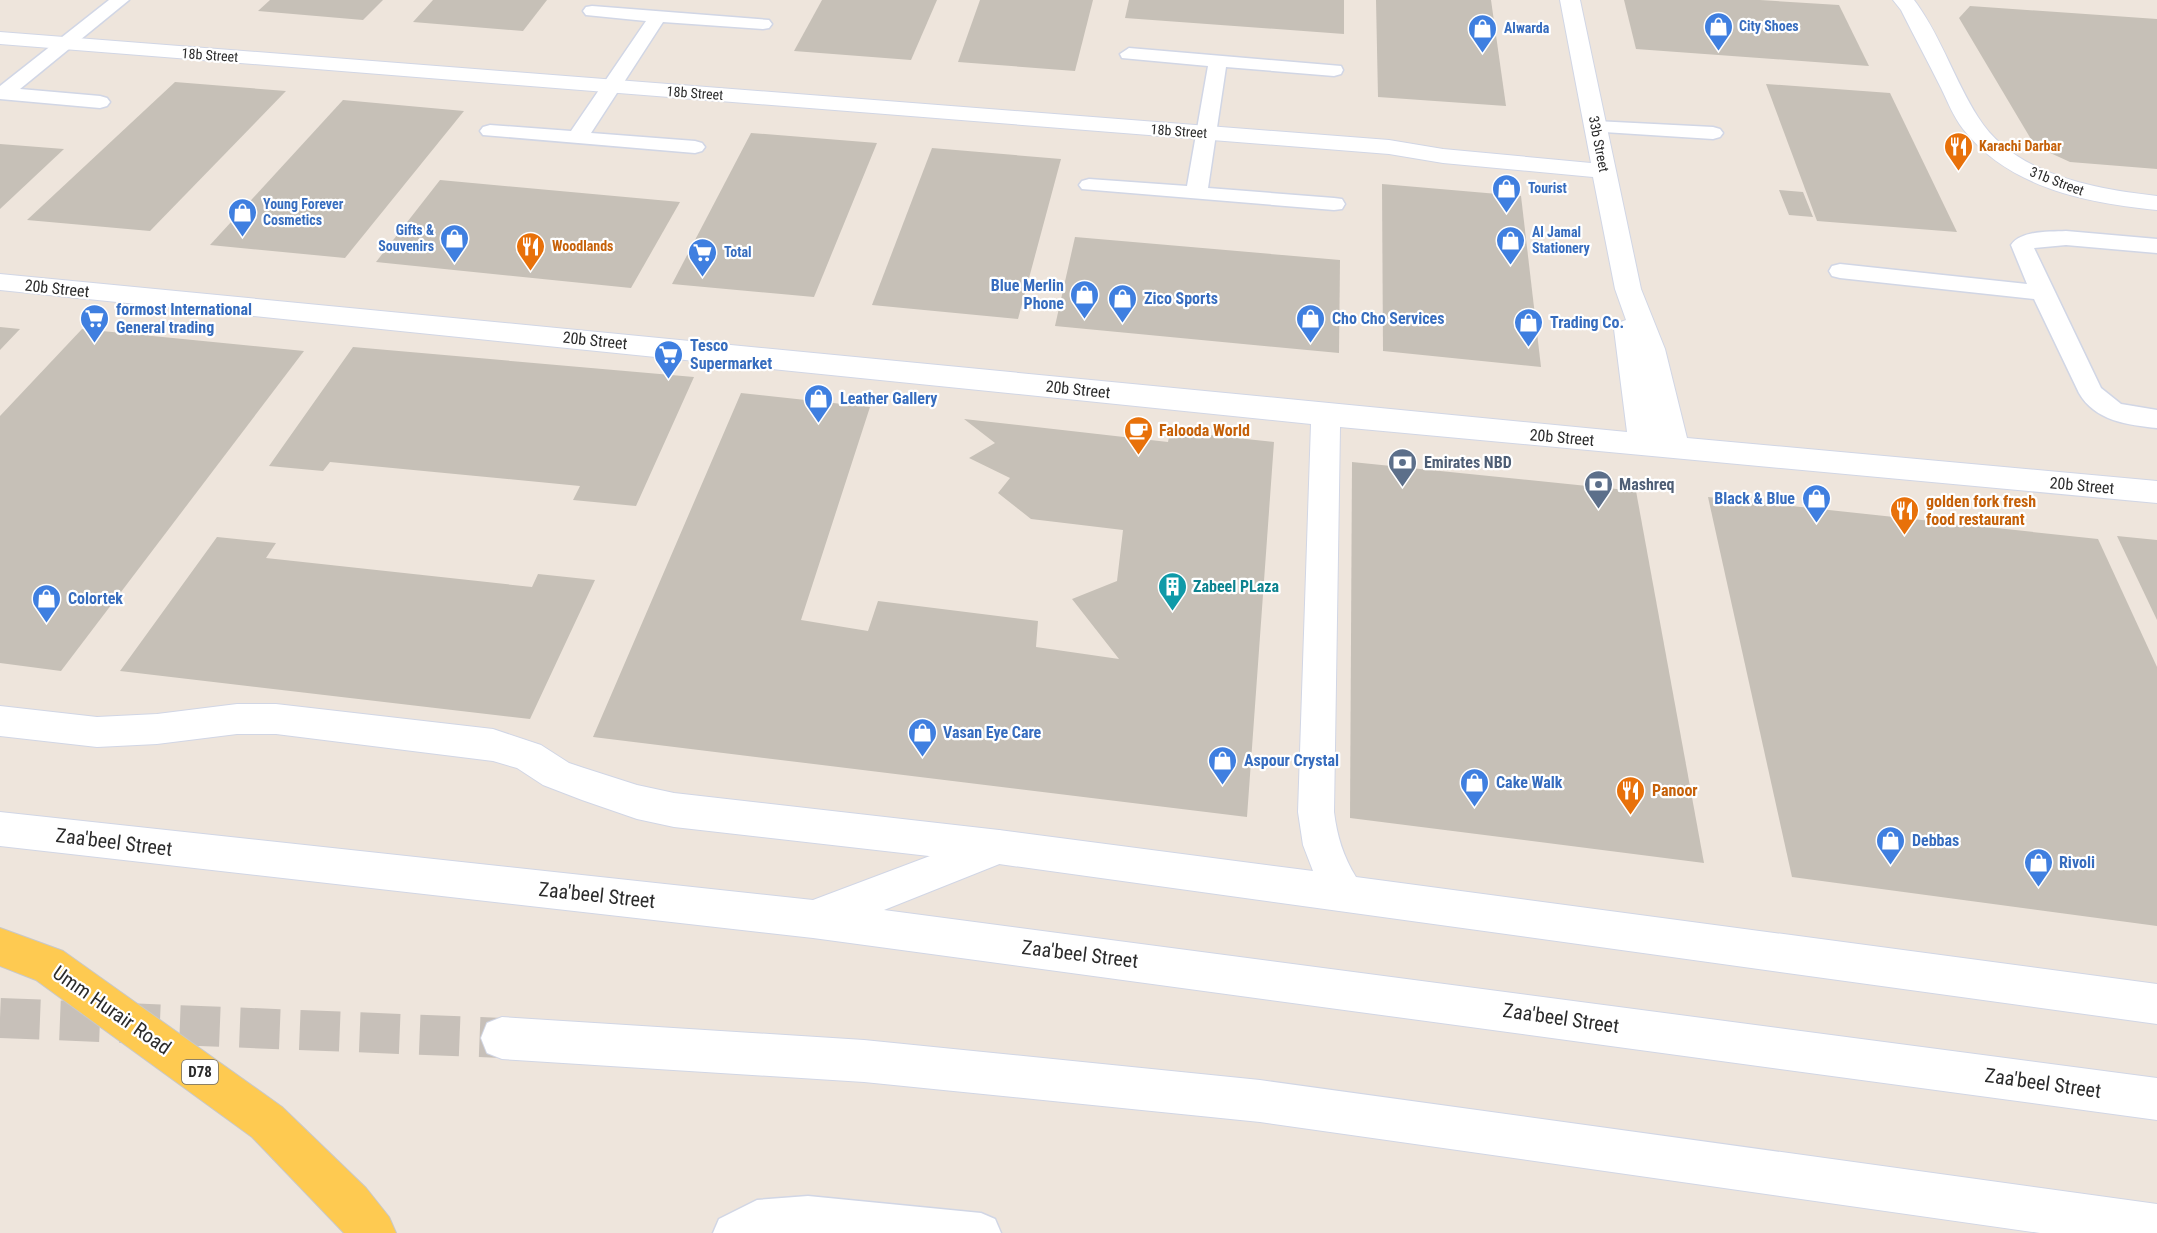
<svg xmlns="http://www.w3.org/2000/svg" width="2157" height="1233" font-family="'Roboto Condensed',sans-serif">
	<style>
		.building { fill: #c6c0b7 }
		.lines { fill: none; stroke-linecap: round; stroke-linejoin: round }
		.secondary-tunnel { stroke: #c7c0b9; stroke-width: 40; stroke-dasharray: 40 20; stroke-linecap: butt }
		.service-casing { stroke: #d1d6e5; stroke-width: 3 }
		.minor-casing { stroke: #d1d6e5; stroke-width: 2 }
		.secondary-casing { stroke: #d1d6e5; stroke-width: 2 }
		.primary-casing { stroke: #c8c8c8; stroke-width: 2 }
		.service { fill: #fff; fill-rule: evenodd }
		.minor { fill: #fff; fill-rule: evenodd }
		.secondary { fill: #fff; fill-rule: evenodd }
		.primary { fill: #feca51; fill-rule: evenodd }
		.labels { text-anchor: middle; stroke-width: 4.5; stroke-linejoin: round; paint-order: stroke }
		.far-shop-label { font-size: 14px; font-weight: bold; fill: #366cbe; stroke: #fff; text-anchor: start }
		.far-street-label { font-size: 14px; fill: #2b2b2b; stroke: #fff }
		.far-food-label { font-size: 14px; font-weight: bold; fill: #c56008; stroke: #fff; text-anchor: start }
		.shield { fill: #fff; stroke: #6b6b6b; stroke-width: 1.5 }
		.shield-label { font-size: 15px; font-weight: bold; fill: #2b2b2b }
		.shop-label { font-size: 16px; font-weight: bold; fill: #366cbe; stroke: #fff; text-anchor: start }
		.street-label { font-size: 16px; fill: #2b2b2b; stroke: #fff }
		.food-label { font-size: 16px; font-weight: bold; fill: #c56008; stroke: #fff; text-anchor: start }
		.service-label { font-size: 16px; font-weight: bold; fill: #4e5e75; stroke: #fff; text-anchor: start }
		.culture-label { font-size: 16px; font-weight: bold; fill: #0d838f; stroke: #fff; text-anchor: start }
		.near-street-label { font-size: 20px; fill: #2b2b2b; stroke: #fff }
	</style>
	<rect width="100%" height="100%" fill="#eee5dc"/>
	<!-- building -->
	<g class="building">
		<polygon points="270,0 383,0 363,20 258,11"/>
		<polygon points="433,0 547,0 523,31 413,22"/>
		<polygon points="822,0 937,0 911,60 794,51"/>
		<polygon points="980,0 1093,0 1075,71 958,62"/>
		<polygon points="1129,0 1344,0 1344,34 1125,18"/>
		<polygon points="1376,0 1491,0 1506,106 1378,97"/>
		<polygon points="1624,0 1760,0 1839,5 1869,66 1636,49"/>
		<polygon points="1970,6 2157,19 2157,169 2070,162 2035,146 1959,18"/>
		<polygon points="175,82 286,91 150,231 27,220"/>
		<polygon points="1766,84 1890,93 1957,232 1817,221"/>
		<polygon points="343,100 464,111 345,258 210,245"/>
		<polygon points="751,133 877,143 814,297 672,284"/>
		<polygon points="0,144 64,149 0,209"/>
		<polygon points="932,148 1061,159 1018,319 872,305"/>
		<polygon points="440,180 680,202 631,288 376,262"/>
		<polygon points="1382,184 1521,196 1541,367 1383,351"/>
		<polygon points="1779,190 1803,192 1813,217 1789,215"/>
		<polygon points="1075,237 1340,260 1339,353 1055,326"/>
		<polygon points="0,327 20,329 0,350"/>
		<polygon points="82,329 304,351 61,671 0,663 0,416"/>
		<polygon points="353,347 694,377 636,506 573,500 580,486 330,462 323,471 269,466"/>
		<polygon points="741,393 870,407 801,620 868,631 878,601 1038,621 1036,647 1119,659 1072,599 1117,581 1123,530 1031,519 998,493 1010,478 969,458 995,443 964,419 1168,442 1170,431 1274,442 1247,817 593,737"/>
		<polygon points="1352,462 1636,491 1704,863 1350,818"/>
		<polygon points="1708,497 2098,539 2157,667 2157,926 1792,877"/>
		<polygon points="2117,536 2157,540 2157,620"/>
		<polygon points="217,537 276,543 266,558 532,587 538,574 595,580 530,719 120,671"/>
	</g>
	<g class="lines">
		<!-- secondary-tunnel -->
		<polyline class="secondary-tunnel" points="0,1018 502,1038"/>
		<defs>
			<g id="service">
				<polygon points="109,0 129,0 20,89 100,96 107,98 110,102 107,106 100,108 0,99 0,86"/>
				<polygon points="592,6 769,20 772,24 769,28 763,29 663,22 591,133 695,141 702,143 705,147 702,151 695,153 483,135 480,131 483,127 490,125 571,131 646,21 586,15 583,11 586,7"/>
				<polygon points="1129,48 1341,66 1343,70 1341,74 1334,76 1226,67 1208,188 1334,198 1342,199 1345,204 1342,209 1334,210 1082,189 1079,185 1082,181 1089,179 1187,186 1208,66 1122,58 1120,54"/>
				<polygon points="1595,121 1713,127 1720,129 1723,133 1720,137 1713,139 1588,131 1585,127 1588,123"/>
				<path d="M2066,231L2157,239V253L2066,245L2034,248L2101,388L2121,404L2157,410V428C2128,425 2095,421 2079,393L2034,299L1840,278L1832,276L1829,271L1832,266L1840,264L2027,284L2011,245C2021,230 2049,232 2066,231Z"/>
				<polygon points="808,1196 981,1213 995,1219 1001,1233 713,1233 719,1219 757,1200"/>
			</g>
			<g id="minor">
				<path d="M1560,0H1580L1641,289L1665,349L1687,438L2157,481V503L1340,427L1334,812C1337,836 1343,856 1356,877L2157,984V1024L999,864L674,827L637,819L582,800L543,785L517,768L493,761L276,734H237L157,744L97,747L0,736V706L97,717L157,714L237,704H276L493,729L541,745L569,763L584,768L637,785L674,793L999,830L1313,871L1303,845L1298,812L1311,424L0,290V274L1627,432L1614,329L1618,323L1626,320L1615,289L1593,177L1443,163L1389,154L0,44V32L1389,140L1443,149L1591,163Z"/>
				<path d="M1893,0H1914L1917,4C1942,39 1955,81 1978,117C2014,175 2095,189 2157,196V210C2087,203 2009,188 1963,129C1953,116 1948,102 1941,88C1928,62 1914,36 1901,10Z"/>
			</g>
			<g id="secondary">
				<polygon points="0,812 813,900 999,830 1012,835 1018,847 1012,859 884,910 2157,1078 2157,1120 813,938 0,846"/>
				<polygon points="502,1017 864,1040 1260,1080 2157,1204 2157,1233 2040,1233 1260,1122 864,1082 502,1059 487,1053 481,1038 487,1023"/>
			</g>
			<polygon id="primary" points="0,928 63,951 282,1107 366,1188 389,1217 396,1233 344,1233 252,1137 36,980 0,966"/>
		</defs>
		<!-- service casing -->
		<use href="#service" class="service-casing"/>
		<!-- minor casing -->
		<use href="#minor" class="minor-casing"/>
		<!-- secondary casing -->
		<use href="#secondary" class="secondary-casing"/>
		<!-- primary casing -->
		<use href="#primary" class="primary-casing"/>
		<!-- service -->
		<use href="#service" class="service"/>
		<!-- minor -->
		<use href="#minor" class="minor"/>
		<!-- secondary -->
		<use href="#secondary" class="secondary"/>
		<!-- primary -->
		<use href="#primary" class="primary"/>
	</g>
	<!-- icons -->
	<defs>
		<symbol id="shop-pin" viewBox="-11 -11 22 30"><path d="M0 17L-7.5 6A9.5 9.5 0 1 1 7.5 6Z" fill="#3f7fe0" stroke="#fff"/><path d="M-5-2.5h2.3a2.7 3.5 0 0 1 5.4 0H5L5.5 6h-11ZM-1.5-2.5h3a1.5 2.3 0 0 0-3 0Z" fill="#fff"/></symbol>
		<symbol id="restaurant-pin" viewBox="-11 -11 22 30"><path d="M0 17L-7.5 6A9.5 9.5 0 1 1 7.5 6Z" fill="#e8710a" stroke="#fff"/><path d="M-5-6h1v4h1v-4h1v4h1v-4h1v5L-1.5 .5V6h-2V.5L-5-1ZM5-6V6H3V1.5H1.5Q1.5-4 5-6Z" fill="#fff"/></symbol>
		<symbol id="supermarket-pin" viewBox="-11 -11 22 30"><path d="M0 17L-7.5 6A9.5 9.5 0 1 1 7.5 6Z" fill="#3f7fe0" stroke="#fff"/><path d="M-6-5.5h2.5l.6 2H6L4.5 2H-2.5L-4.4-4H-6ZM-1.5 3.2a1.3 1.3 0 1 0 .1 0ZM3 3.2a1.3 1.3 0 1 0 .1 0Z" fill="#fff"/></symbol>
		<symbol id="cafe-pin" viewBox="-11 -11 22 30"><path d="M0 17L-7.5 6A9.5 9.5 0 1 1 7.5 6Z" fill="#e8710a" stroke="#fff"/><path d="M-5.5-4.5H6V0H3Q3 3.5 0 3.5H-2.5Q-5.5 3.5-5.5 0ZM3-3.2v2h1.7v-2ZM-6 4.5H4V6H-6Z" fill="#fff"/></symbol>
		<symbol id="bank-pin" viewBox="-11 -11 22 30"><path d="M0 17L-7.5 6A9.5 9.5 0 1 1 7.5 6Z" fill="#5c6f8a" stroke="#fff"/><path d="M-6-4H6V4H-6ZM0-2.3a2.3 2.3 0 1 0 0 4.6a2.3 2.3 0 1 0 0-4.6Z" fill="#fff"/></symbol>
		<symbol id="building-pin" viewBox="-11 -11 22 30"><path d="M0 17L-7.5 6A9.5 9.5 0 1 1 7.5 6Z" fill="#0f9aa8" stroke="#fff"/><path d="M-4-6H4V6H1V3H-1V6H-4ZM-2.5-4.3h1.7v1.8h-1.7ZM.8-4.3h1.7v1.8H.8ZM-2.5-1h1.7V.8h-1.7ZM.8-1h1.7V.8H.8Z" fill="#fff"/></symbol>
	</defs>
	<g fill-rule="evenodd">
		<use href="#shop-pin" x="1702" y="10" width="33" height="45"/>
		<use href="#shop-pin" x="1466" y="12" width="33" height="45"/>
		<use href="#restaurant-pin" x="1942" y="130" width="33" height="45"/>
		<use href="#shop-pin" x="1490" y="172" width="33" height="45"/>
		<use href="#shop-pin" x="226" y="196" width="33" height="45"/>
		<use href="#shop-pin" x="438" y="222" width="33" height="45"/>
		<use href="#shop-pin" x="1494" y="224" width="33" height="45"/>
		<use href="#restaurant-pin" x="514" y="230" width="33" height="45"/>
		<use href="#supermarket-pin" x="686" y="236" width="33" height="45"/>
		<use href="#shop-pin" x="1068" y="278" width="33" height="45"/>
		<use href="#shop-pin" x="1106" y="282" width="33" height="45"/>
		<use href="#supermarket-pin" x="78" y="302" width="33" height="45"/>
		<use href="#shop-pin" x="1294" y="302" width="33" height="45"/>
		<use href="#shop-pin" x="1512" y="306" width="33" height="45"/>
		<use href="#supermarket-pin" x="652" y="338" width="33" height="45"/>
		<use href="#shop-pin" x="802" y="382" width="33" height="45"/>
		<use href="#cafe-pin" x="1122" y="414" width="33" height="45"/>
		<use href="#bank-pin" x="1386" y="446" width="33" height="45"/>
		<use href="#bank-pin" x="1582" y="468" width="33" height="45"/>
		<use href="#shop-pin" x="1800" y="482" width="33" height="45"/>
		<use href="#restaurant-pin" x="1888" y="494" width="33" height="45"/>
		<use href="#building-pin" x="1156" y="570" width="33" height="45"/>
		<use href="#shop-pin" x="30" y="582" width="33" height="45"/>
		<use href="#shop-pin" x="906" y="716" width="33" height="45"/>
		<use href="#shop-pin" x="1206" y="744" width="33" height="45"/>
		<use href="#shop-pin" x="1458" y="766" width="33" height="45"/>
		<use href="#restaurant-pin" x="1614" y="774" width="33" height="45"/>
		<use href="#shop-pin" x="1874" y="824" width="33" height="45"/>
		<use href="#shop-pin" x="2022" y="846" width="33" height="45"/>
	</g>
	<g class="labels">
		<!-- far-shop labels -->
		<g class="far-shop-label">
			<text x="1739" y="31">City Shoes</text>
			<text x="1504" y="33">Alwarda</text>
			<text x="1528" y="193">Tourist</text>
			<text x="263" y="209">Young Forever<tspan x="263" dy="16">Cosmetics</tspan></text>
			<text x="434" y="235" text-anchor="end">Gifts &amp;<tspan x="434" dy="16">Souvenirs</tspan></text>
			<text x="1532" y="237">Al Jamal<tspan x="1532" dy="16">Stationery</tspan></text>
			<text x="724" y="257">Total</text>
		</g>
		<!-- far-street labels -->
		<g class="far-street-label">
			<text transform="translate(210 55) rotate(4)" y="5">18b Street</text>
			<text transform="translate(695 93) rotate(4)" y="5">18b Street</text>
			<text transform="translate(1179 131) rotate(4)" y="5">18b Street</text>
			<text transform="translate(1599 144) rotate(79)" y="5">33b Street</text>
			<text transform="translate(2057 181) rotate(21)" y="5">31b Street</text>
		</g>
		<!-- far-food labels -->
		<g class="far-food-label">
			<text x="1979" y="151">Karachi Darbar</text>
			<text x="552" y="251">Woodlands</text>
		</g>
		<!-- shield labels -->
		<rect class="shield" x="182" y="1060" width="36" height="24" rx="4.5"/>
		<g class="shield-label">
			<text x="200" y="1077">D78</text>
		</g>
		<!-- shop labels -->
		<g class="shop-label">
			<text x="1064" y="291" text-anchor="end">Blue Merlin<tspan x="1064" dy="18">Phone</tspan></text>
			<text x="1144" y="304">Zico Sports</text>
			<text x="116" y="315">formost International<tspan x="116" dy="18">General trading</tspan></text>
			<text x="1332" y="324">Cho Cho Services</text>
			<text x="1550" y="328">Trading Co.</text>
			<text x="690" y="351">Tesco<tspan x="690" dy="18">Supermarket</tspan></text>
			<text x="840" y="404">Leather Gallery</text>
			<text x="1795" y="504" text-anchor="end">Black &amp; Blue</text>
			<text x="68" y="604">Colortek</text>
			<text x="943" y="738">Vasan Eye Care</text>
			<text x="1244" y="766">Aspour Crystal</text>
			<text x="1496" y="788">Cake Walk</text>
			<text x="1912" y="846">Debbas</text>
			<text x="2059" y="868">Rivoli</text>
		</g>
		<!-- street labels -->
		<g class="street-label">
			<text transform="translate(57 288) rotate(6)" y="6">20b Street</text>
			<text transform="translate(595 340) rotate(6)" y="6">20b Street</text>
			<text transform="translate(1078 389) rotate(6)" y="6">20b Street</text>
			<text transform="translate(1562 437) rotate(5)" y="6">20b Street</text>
			<text transform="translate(2082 485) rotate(5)" y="6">20b Street</text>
		</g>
		<!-- food labels -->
		<g class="food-label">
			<text x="1159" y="436">Falooda World</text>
			<text x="1926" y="507">golden fork fresh<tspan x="1926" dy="18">food restaurant</tspan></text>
			<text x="1652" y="796">Panoor</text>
		</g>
		<!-- service labels -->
		<g class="service-label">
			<text x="1424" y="468">Emirates NBD</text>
			<text x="1619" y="490">Mashreq</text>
		</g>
		<!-- culture labels -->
		<g class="culture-label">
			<text x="1193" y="592">Zabeel PLaza</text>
		</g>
		<!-- near-street labels -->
		<g class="near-street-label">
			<text transform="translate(114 842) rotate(7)" y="7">Zaa'beel Street</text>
			<text transform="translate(597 895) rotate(6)" y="7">Zaa'beel Street</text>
			<text transform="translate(1080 954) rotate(7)" y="7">Zaa'beel Street</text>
			<text transform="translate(112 1010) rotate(35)" y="7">Umm Hurair Road</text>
			<text transform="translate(1561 1018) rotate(8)" y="7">Zaa'beel Street</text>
			<text transform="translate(2043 1083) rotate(8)" y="7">Zaa'beel Street</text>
		</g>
	</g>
</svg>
